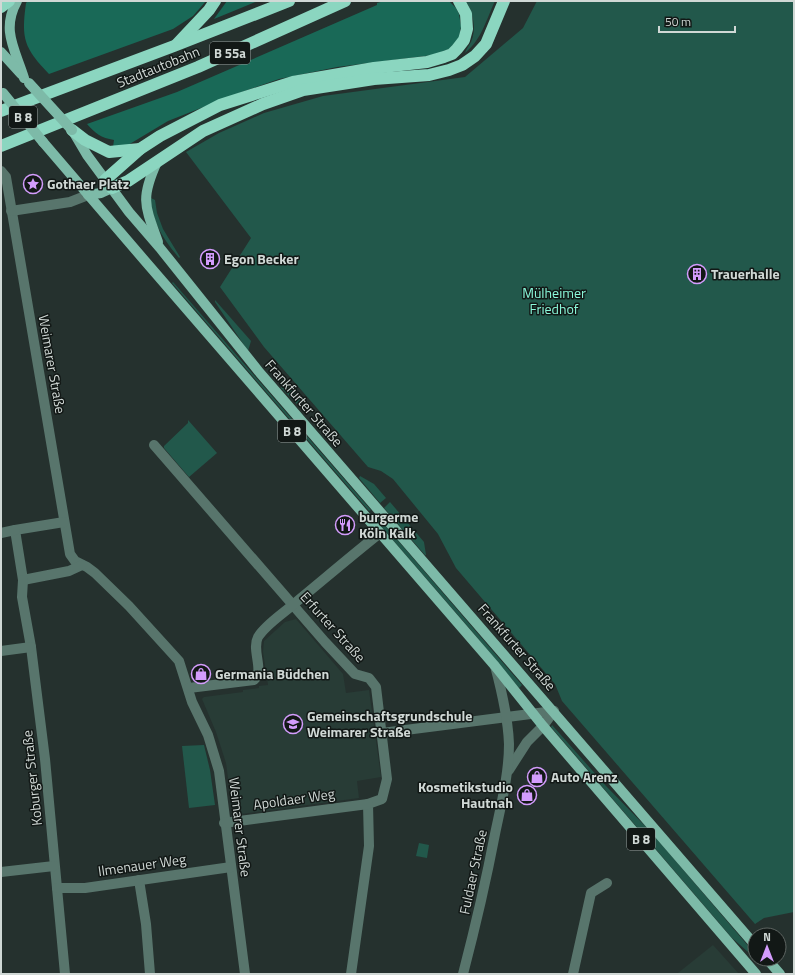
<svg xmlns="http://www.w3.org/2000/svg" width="795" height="975" font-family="'Titillium Web',sans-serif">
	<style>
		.built { fill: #283c36 }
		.green { fill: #22584b }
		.forest { fill: #196957 }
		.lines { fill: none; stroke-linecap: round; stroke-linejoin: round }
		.minor { stroke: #58756c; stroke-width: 10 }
		.major { stroke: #7dbaa8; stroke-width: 10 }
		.highway { stroke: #8bd6c0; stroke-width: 12 }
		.major-bridge { stroke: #7dbaa8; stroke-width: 10 }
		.labels { text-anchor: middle; stroke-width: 3; stroke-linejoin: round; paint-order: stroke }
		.shield { fill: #121816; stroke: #979e9c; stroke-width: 1 }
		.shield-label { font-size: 13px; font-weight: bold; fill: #d0d8d5 }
		.street-label { font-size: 14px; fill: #d0d8d5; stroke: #121816 }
		.poi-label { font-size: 14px; font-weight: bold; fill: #d0d8d5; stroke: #121816; text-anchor: start }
		.park-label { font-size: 14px; fill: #8af8da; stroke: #121816 }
	</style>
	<rect width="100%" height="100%" fill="#25312e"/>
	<!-- built -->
	<g class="built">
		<polygon points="296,619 343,674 346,693 369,690 381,777 357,781 359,798 233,815 226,763 216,732 202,699 204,697 243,692 243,690 259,688 259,686 268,685 263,652 264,641 285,622"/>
		<polygon points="713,945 739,974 678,974 678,973"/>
	</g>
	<!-- green -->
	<g class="green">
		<path d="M466,1H495C486,20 482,39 465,53C466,49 469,46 471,42C477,29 473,13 466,1Z"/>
		<polygon points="537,1 794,1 794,912 764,918 755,924 562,701 555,684 456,568 438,534 393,479 381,471 368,467 264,347 220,287 251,238 186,152 219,133 264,113 323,96 465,77 523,28"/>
		<path d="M149,197L155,200L157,213L163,229L180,257L179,258C162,237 154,225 149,197Z"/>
		<polygon points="173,282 371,510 369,511 172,283"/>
		<polygon points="215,300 251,341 248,351 215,302"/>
		<polygon points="282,377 302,400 297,404 281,388"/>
		<polygon points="188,420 217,453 189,477 164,448 164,446 188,423"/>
		<polygon points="360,476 374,484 386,498 380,503 359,478"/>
		<polygon points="390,502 424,542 426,555 425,555 384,508"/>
		<polygon points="376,515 522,685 519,688 470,629 373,517"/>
		<polygon points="552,725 606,786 652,833 755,954 755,958 732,938 551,727"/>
		<polygon points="204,745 210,770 215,805 189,808 182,746"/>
		<polygon points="419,843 429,845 427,858 416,856"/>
	</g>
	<!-- forest -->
	<g class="forest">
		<path d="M28,1H206L193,16L173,29L49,74C24,48 21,39 26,3Z"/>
		<polygon points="227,1 258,1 214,19"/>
		<path d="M384,1H449L456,8L459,14L461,26L459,38L449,49L433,55L337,67L279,79L239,93L168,121L128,145L113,147L114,140C101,138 95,133 87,124L177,92L377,5V3Z"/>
	</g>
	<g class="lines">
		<!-- minor -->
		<g class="minor">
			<polyline points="1,171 6,177 70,554 75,561 87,567 95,573 129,606 179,661 192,702 208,735 219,771 245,974"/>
			<polyline points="11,211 70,202 88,195"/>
			<polyline points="154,445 325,642 355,674 369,678 376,687 387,779 382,799 368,804 369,846 351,974"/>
			<polyline points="64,522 15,530 23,580 69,571 82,565"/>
			<polyline points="1,533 15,530"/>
			<polyline points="23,580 22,597 31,647 45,759 65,974"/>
			<polyline points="1,651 31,647"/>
			<path d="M189,688L254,680C265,671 251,650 258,637C266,624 284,613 295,603C323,580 351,556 380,533"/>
			<polyline points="382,733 554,711"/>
			<polyline points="509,770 527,742 543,726 554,711"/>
			<polyline points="224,823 368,804"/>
			<polyline points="1,872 54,866"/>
			<polyline points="139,880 146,924 150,974"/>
			<polyline points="57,888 85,888 231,867"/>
			<path d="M463,974C475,928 486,881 495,834C501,805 509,774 509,744C508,717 502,692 495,666"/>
			<polyline points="573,974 591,893 607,883"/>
		</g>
		<!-- major -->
		<g class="major">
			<path d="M17,1C1,30 15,49 24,78"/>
			<polyline points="1,52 21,74"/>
			<polyline points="74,133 87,155 129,212 160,248 260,373 755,945"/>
			<polyline points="43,142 145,261 495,666 543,726 756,974"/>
			<path d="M157,162C140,199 145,206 158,242"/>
			<polyline points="88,195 101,193 112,188"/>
			<polyline points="767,959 780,974"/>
		</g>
		<!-- highway -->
		<g class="highway">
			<polyline points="1,7 9,1"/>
			<polyline points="177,44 209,10 215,1"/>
			<polyline points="1,111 174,46 289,1"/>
			<polyline points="72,130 85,140 109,152 140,149"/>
			<polyline points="1,146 198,67 345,1"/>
			<polyline points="105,180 140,149 160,136 220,105 293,82 374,68 427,62 444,57 452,54 457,49 464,40 467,29 466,14 459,1"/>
			<polyline points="112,188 128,181 203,131 263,104 303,90 374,79 429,75 449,70 462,65 475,56 486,44 504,1"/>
		</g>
		<!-- major-bridge -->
		<g class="major-bridge">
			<polyline points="29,83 72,130"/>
			<polyline points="3,93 43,142"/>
		</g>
	</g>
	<!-- icons -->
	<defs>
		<symbol id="sight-ring" viewBox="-11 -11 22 22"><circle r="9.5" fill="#121816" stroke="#d39cfc" stroke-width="1.5"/><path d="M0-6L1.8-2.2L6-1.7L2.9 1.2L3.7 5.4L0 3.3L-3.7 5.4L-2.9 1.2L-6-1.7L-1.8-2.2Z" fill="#d39cfc"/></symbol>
		<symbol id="building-ring" viewBox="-11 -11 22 22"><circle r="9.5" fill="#121816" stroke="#d39cfc" stroke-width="1.5"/><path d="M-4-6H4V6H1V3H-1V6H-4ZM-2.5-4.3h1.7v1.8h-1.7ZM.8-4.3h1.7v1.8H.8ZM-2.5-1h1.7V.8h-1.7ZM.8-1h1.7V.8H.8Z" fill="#d39cfc"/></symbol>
		<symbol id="restaurant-ring" viewBox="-11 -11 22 22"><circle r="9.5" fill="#121816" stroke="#d39cfc" stroke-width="1.5"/><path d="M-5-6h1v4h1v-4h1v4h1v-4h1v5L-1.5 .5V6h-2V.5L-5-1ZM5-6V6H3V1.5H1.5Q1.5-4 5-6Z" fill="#d39cfc"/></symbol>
		<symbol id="shop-ring" viewBox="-11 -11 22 22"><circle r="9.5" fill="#121816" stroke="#d39cfc" stroke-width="1.5"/><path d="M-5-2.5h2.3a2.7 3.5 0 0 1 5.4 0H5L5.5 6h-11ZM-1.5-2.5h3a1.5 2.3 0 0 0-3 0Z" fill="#d39cfc"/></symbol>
		<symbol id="school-ring" viewBox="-11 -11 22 22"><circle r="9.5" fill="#121816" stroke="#d39cfc" stroke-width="1.5"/><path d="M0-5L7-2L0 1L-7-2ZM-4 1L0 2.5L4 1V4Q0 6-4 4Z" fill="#d39cfc"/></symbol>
	</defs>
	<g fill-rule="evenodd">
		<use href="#sight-ring" x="22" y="173" width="22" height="22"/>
		<use href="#building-ring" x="199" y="248" width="22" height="22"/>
		<use href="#building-ring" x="686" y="263" width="22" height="22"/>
		<use href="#restaurant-ring" x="334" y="514" width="22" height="22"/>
		<use href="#shop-ring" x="190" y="663" width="22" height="22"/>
		<use href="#school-ring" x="282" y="713" width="22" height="22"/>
		<use href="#shop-ring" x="526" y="766" width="22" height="22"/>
		<use href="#shop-ring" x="516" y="784" width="22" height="22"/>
	</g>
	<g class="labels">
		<!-- shield labels -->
		<g class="shield">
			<rect x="210" y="42" width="40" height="22" rx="3"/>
			<rect x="9" y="106" width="28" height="22" rx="3"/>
			<rect x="278" y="420" width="28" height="22" rx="3"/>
			<rect x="627" y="828" width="28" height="22" rx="3"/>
		</g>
		<g class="shield-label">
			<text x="230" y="58">B 55a</text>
			<text x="23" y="122">B 8</text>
			<text x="292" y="436">B 8</text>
			<text x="641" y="844">B 8</text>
		</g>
		<!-- street labels -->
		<g class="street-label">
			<text transform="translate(158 67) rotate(-22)" y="5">Stadtautobahn</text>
			<text transform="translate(52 364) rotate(80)" y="5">Weimarer Straße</text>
			<text transform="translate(304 403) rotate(49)" y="5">Frankfurter Straße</text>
			<text transform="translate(333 627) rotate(48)" y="5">Erfurter Straße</text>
			<text transform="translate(517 647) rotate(49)" y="5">Frankfurter Straße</text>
			<text transform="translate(32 778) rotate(-96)" y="5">Koburger Straße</text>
			<text transform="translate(294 799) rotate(-8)" y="5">Apoldaer Weg</text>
			<text transform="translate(240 827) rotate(83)" y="5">Weimarer Straße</text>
			<text transform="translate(142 865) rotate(-8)" y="5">Ilmenauer Weg</text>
			<text transform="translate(473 872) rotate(-78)" y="5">Fuldaer Straße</text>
		</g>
		<!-- poi labels -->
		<g class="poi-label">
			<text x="47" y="189">Gothaer Platz</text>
			<text x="224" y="264">Egon Becker</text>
			<text x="711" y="279">Trauerhalle</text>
			<text x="359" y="522">burgerme<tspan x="359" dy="16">Köln Kalk</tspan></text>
			<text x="215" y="679">Germania Büdchen</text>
			<text x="307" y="721">Gemeinschaftsgrundschule<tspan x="307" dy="16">Weimarer Straße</tspan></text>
			<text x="551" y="782">Auto Arenz</text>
			<text x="513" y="792" text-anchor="end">Kosmetikstudio<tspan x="513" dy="16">Hautnah</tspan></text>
		</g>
		<!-- park labels -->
		<g class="park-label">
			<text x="554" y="298">Mülheimer<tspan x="554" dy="16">Friedhof</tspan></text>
		</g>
	</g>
	<!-- border -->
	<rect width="795" height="975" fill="none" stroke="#d0d8d5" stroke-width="4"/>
	<!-- north arrow -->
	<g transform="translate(767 947)"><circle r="19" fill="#121816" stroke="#5e6562"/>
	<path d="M0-3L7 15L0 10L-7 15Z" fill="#d39cfc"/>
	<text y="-6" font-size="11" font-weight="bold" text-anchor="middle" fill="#d0d8d5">N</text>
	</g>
	<!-- scale -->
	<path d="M659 26v6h76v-6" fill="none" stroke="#d0d8d5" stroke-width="2"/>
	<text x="665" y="26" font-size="12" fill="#d0d8d5" stroke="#121816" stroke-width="3" paint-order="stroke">50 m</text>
</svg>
